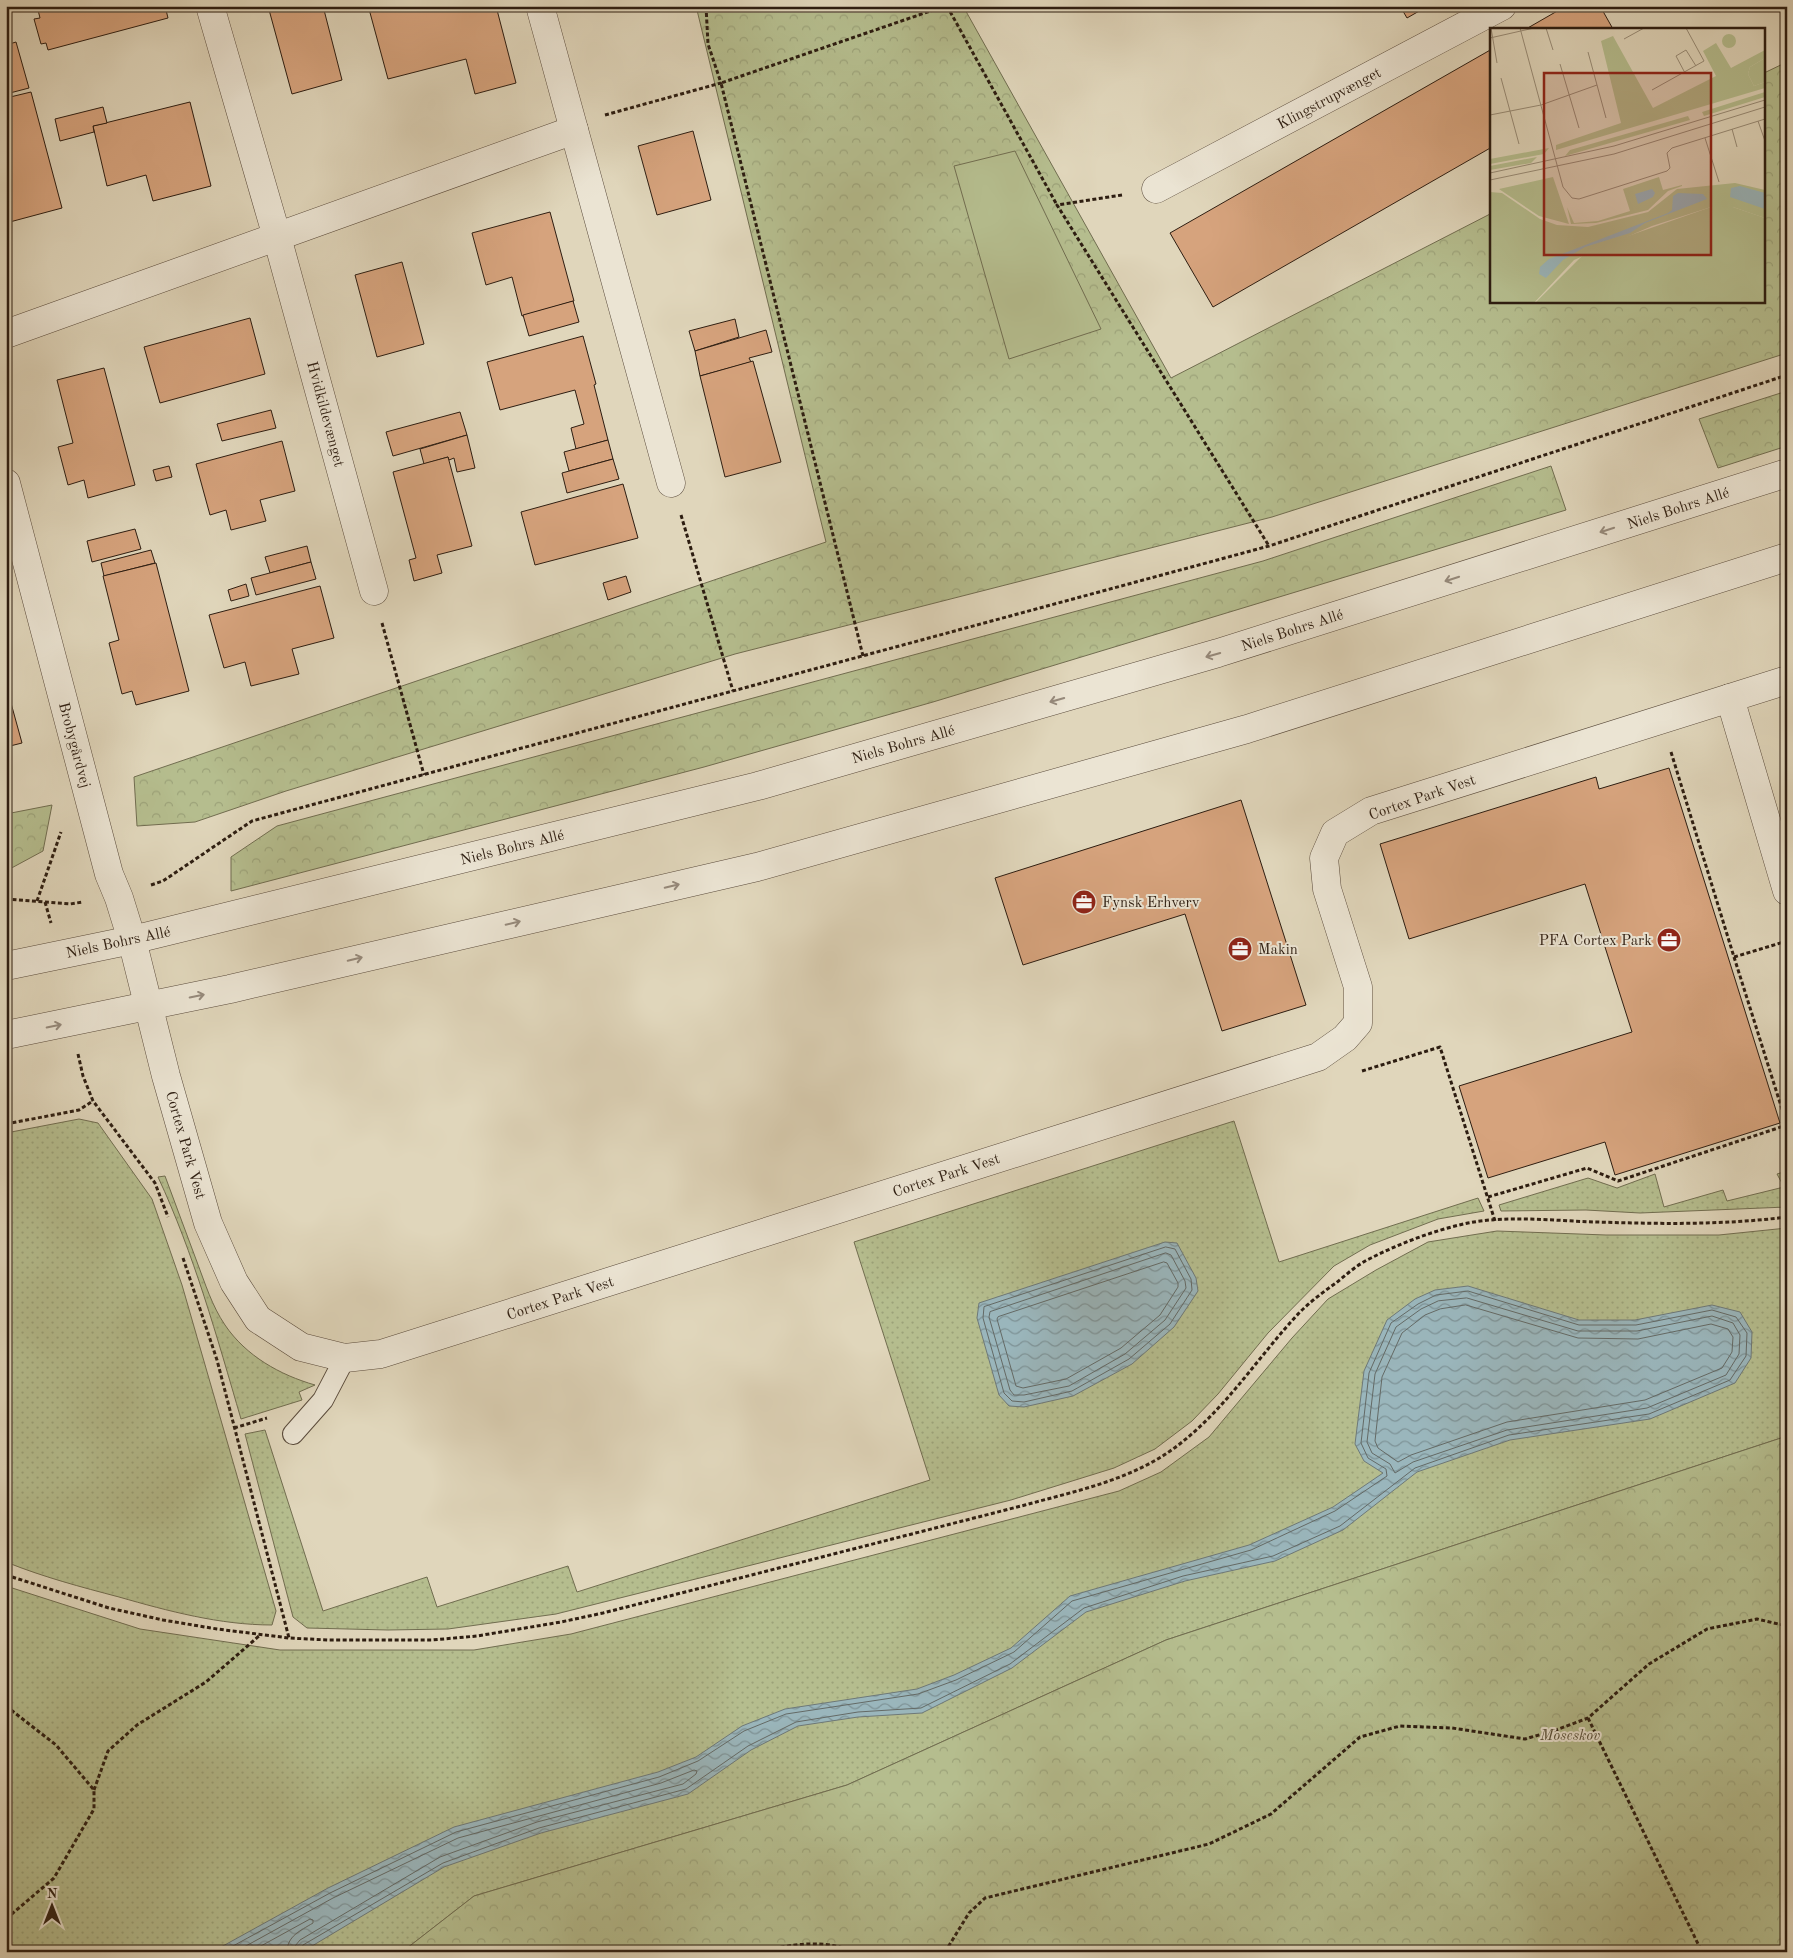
<svg xmlns="http://www.w3.org/2000/svg" width="1793" height="1958" font-family="'Old Standard TT',serif">
	<style>
		.grass { fill: url(#grass-dots); stroke: #716d50 }
		.forest { fill: url(#forest-crowns); stroke: #716d50 }
		.park { fill: #b5bd8e; stroke: #716d50 }
		.water { fill: url(#water-waves); stroke: #6e7978 }
		.lines { fill: none; stroke-linecap: round; stroke-linejoin: round }
		.shore { stroke: #646a66; stroke-width: 1 }
		.building { fill: #d6a37d; stroke: #2d1d11 }
		.service-casing { stroke: #5a4b3c; stroke-width: 22 }
		.minor-casing { stroke: #5a4b3c; stroke-width: 29 }
		.tertiary-casing { stroke: #5a4b3c; stroke-width: 29 }
		.path { stroke: #2d1d11; stroke-width: 3; stroke-dasharray: 4 2.5; stroke-linecap: butt }
		.service { stroke: #ebe4d3; stroke-width: 20 }
		.minor { stroke: #ebe4d3; stroke-width: 28 }
		.tertiary { stroke: #ebe4d3; stroke-width: 28 }
		.oneway { stroke: #968a7c }
		.labels { text-anchor: middle; stroke-width: 4; stroke-linejoin: round; paint-order: stroke }
		.street-label { font-size: 15px; fill: #2d1d11; stroke: #ebe4d3 }
		.poi-label { font-size: 15px; fill: #2d1d11; stroke: #ebe4d3; text-anchor: start }
		.park-label { font-size: 15px; font-style: italic; fill: #564d36; stroke: #ebe4d3 }
		.inset-road { fill: none; stroke: #988c77; stroke-width: 1 }
		.view { fill: #8f2418; fill-opacity: 0.15; stroke: #8f2418; stroke-width: 2.5 }
		.inset-edge { fill: none; stroke: #2d1d11; stroke-width: 2.5 }
	</style>
	<defs>
		<pattern id="grass-dots" width="8" height="8" patternUnits="userSpaceOnUse" patternTransform="scale(1.25)"><rect width="8" height="8" fill="#b5bd8e"/><path d="M2 2h.1M6 6h.1" fill="none" stroke="#9ca279" stroke-width="1.8" stroke-linecap="round"/></pattern>
		<pattern id="forest-crowns" width="20" height="18" patternUnits="userSpaceOnUse" patternTransform="scale(1.25)"><rect width="20" height="18" fill="#b5bd8e"/><path d="M2 6a3 3 0 1 1 6 0M12 15a3 3 0 1 1 6 0" fill="none" stroke="#9ca279"/></pattern>
		<pattern id="water-waves" width="16" height="10" patternUnits="userSpaceOnUse" patternTransform="scale(1.25)"><rect width="16" height="10" fill="#9ab6bc"/><path d="M0 5q4-4 8 0t8 0" fill="none" stroke="#7e9397"/></pattern>
	</defs>
	<rect width="100%" height="100%" fill="#e0d6bb"/>
	<filter id="stains"><feTurbulence type="fractalNoise" baseFrequency=".004" numOctaves="4"/><feColorMatrix values="0 0 0 0 .2 0 0 0 0 .09 0 0 0 0 .02 0 0 0 .5 -.17"/></filter>
	<radialGradient id="worn" r=".72"><stop offset=".6" stop-color="#630" stop-opacity="0"/><stop offset="1" stop-color="#630" stop-opacity=".3"/></radialGradient>
	<!-- grass -->
	<g class="grass">
		<path d="M79,1119L98,1123L152,1199L182,1285L276,1611L272,1625C220,1625 168,1611 119,1597C81,1587 43,1577 6,1562V1133Z"/>
		<polygon points="1234,1121 1279,1262 1478,1198 1484,1211 1438,1219 1370,1245 1334,1266 1268,1333 1218,1394 1192,1421 1155,1449 1114,1468 1011,1500 556,1614 448,1629 388,1630 307,1628 293,1617 245,1434 265,1430 323,1611 427,1577 437,1607 568,1566 577,1592 930,1480 854,1242"/>
		<polygon points="1787,1171 1787,1207 1640,1213 1586,1210 1501,1211 1499,1205 1588,1178 1617,1188 1655,1174 1664,1207 1723,1190 1727,1201 1784,1187 1777,1174"/>
		<path d="M165,1176C176,1205 186,1233 197,1262C205,1283 212,1306 225,1325C246,1356 280,1375 315,1385L299,1392L302,1400L241,1419C217,1337 194,1254 158,1177Z"/>
		<polygon points="1787,1228 1787,1436 1166,1640 847,1785 474,1896 402,1952 6,1952 6,1586 140,1629 280,1650 474,1650 571,1634 1119,1491 1161,1472 1209,1437 1292,1338 1328,1299 1376,1270 1428,1242 1497,1231 1606,1235 1719,1235"/>
	</g>
	<!-- forest -->
	<g class="forest">
		<polygon points="696,6 963,6 1171,378 1492,213 1492,301 1764,301 1764,73 1787,62 1787,353 1272,517 735,654 286,791 195,822 137,826 134,777 826,542"/>
		<polygon points="1787,391 1787,446 1718,468 1699,419"/>
		<polygon points="1551,466 1566,510 933,702 704,767 231,891 231,857 277,826 1263,561"/>
		<polygon points="52,805 43,851 6,871 6,814"/>
		<polygon points="1787,1436 1787,1952 402,1952 474,1896 847,1785 1166,1640"/>
	</g>
	<!-- park -->
	<polygon class="park" points="1015,151 1101,329 1009,359 954,166"/>
	<!-- water -->
	<g class="water">
		<polygon points="1165,1242 1177,1243 1196,1278 1198,1291 1174,1327 1132,1364 1073,1396 1024,1407 1009,1406 999,1395 977,1318 979,1303"/>
		<polygon points="1468,1286 1579,1320 1635,1320 1712,1305 1740,1312 1752,1332 1751,1358 1735,1383 1650,1419 1510,1440 1417,1472 1343,1530 1275,1561 1185,1581 1086,1612 1012,1668 922,1713 858,1717 798,1726 751,1750 688,1794 541,1833 444,1867 302,1952 212,1952 328,1888 454,1827 658,1772 696,1757 742,1726 785,1709 917,1689 954,1675 1011,1648 1070,1596 1249,1545 1333,1507 1383,1473 1364,1461 1355,1444 1364,1371 1387,1320 1415,1299 1435,1290"/>
	</g>
	<g class="lines">
		<!-- shore -->
		<g class="shore">
			<polygon points="1166,1247 1175,1249 1191,1279 1192,1290 1170,1324 1129,1359 1072,1391 1024,1402 1012,1401 1004,1393 983,1318 984,1307"/>
			<polygon points="1166,1253 1171,1255 1185,1281 1186,1288 1165,1320 1125,1354 1069,1386 1024,1395 1014,1395 1010,1390 989,1317 990,1312"/>
			<polygon points="1164,1262 1167,1263 1178,1283 1178,1287 1160,1315 1121,1348 1066,1379 1023,1388 1016,1386 997,1319 998,1317"/>
			<polygon points="1467,1298 1578,1331 1637,1331 1712,1316 1733,1323 1740,1335 1739,1354 1726,1375 1647,1408 1507,1430 1413,1462 1395,1473 1390,1464 1372,1453 1367,1442 1375,1374 1396,1327 1421,1309 1438,1301"/>
			<polygon points="1466,1305 1578,1338 1638,1339 1711,1324 1728,1329 1733,1337 1732,1352 1722,1368 1645,1400 1507,1422 1411,1455 1398,1462 1378,1448 1375,1441 1382,1377 1402,1333 1425,1315 1440,1309"/>
			<polyline points="222,1952 330,1893 456,1832 659,1777 698,1761 744,1731 786,1714 918,1694 956,1680 1014,1652 1072,1601 1251,1550 1335,1511 1387,1476 1386,1469 1368,1458 1361,1443 1369,1373 1391,1323 1418,1304 1436,1295 1468,1291 1579,1325 1636,1325 1712,1310 1736,1317 1747,1333 1746,1356 1730,1380 1649,1414 1509,1435 1415,1468 1340,1526 1273,1556 1183,1576 1084,1608 1010,1664 921,1708 858,1712 796,1722 748,1746 686,1789 539,1828 443,1863 303,1945 300,1952"/>
			<polyline points="235,1952 333,1898 458,1838 661,1783 694,1770 697,1771 696,1774 683,1784 537,1822 440,1857 300,1940 295,1946 294,1952"/>
			<path d="M250,1952L310,1919L313,1920V1923C300,1931 287,1936 287,1952"/>
		</g>
	</g>
	<!-- building -->
	<g class="building">
		<polygon points="37,6 165,6 168,18 48,50 46,43 41,44 34,19 40,18"/>
		<polygon points="268,6 323,6 342,80 292,94"/>
		<polygon points="380,6 496,6 516,83 475,94 466,59 388,79 369,9"/>
		<polygon points="1400,6 1428,6 1407,18"/>
		<polygon points="1566,6 1600,6 1613,29 1526,29"/>
		<polygon points="16,42 29,88 6,94 6,45"/>
		<polygon points="1492,49 1492,147 1213,307 1170,233"/>
		<polygon points="31,92 62,208 6,223 6,98"/>
		<polygon points="190,102 211,186 153,201 146,175 107,186 93,126"/>
		<polygon points="103,107 107,123 93,126 94,132 60,141 55,119"/>
		<polygon points="693,131 711,200 657,215 638,146"/>
		<polygon points="550,212 574,301 522,316 512,277 486,285 472,233"/>
		<polygon points="402,262 424,344 377,357 355,275"/>
		<polygon points="573,301 579,322 529,336 523,315"/>
		<polygon points="250,318 265,374 160,403 144,347"/>
		<polygon points="735,319 739,337 695,351 689,331"/>
		<polygon points="766,330 772,352 749,358 751,362 700,376 695,351"/>
		<polygon points="583,336 596,384 594,385 608,440 576,449 571,428 584,424 575,390 500,410 487,362"/>
		<polygon points="753,361 781,462 725,477 700,376"/>
		<polygon points="104,368 135,485 88,498 84,480 68,485 58,447 73,443 57,380"/>
		<polygon points="271,410 276,428 222,441 217,424"/>
		<polygon points="460,412 467,435 393,456 386,432"/>
		<polygon points="467,435 475,468 457,472 454,458 449,460 448,457 424,464 420,449"/>
		<polygon points="608,440 613,459 569,471 564,452"/>
		<polygon points="282,441 295,491 260,500 266,521 231,530 226,510 210,515 196,464"/>
		<polygon points="448,457 472,546 437,555 442,573 414,581 409,560 416,558 393,472"/>
		<polygon points="613,459 619,479 567,493 562,473"/>
		<polygon points="169,466 172,477 156,481 153,470"/>
		<polygon points="623,484 638,538 535,565 521,512"/>
		<polygon points="135,529 141,549 92,562 87,541"/>
		<polygon points="307,546 311,562 270,573 265,557"/>
		<polygon points="151,550 155,563 104,576 101,563"/>
		<polygon points="311,562 316,579 256,595 251,578"/>
		<polygon points="156,563 189,691 136,705 132,691 122,694 109,643 119,640 103,576"/>
		<polygon points="626,576 631,592 608,600 603,583"/>
		<polygon points="246,584 249,596 231,601 228,590"/>
		<polygon points="320,586 334,638 292,649 299,674 251,686 245,662 224,668 209,615"/>
		<polygon points="6,685 22,743 6,747"/>
		<polygon points="1669,768 1780,1123 1615,1175 1605,1142 1488,1178 1459,1086 1632,1032 1585,884 1409,939 1380,844 1596,777 1599,789"/>
		<polygon points="1241,800 1306,1005 1222,1031 1185,914 1023,965 995,878"/>
	</g>
	<g class="lines">
		<defs>
			<polyline id="service" points="293,1434 323,1400 345,1358"/>
			<g id="minor">
				<polyline points="210,6 277,237 374,591"/>
				<polyline points="540,6 671,483"/>
				<polyline points="1156,189 1502,6"/>
				<polyline points="6,334 574,130"/>
				<polyline points="6,483 109,874 119,898 132,940 166,1076 208,1223 234,1282 258,1319 301,1347 345,1358 381,1354 1318,1057 1345,1038 1358,1023 1358,987 1327,889 1324,858 1335,833 1371,811 1787,680"/>
				<polyline points="1730,698 1787,891"/>
			</g>
			<g id="tertiary">
				<polyline points="6,966 132,940 758,786 1218,653 1787,473"/>
				<polyline points="6,1035 230,989 757,867 1247,729 1787,557"/>
			</g>
		</defs>
		<!-- service casing -->
		<use href="#service" class="service-casing"/>
		<!-- minor casing -->
		<use href="#minor" class="minor-casing"/>
		<!-- tertiary casing -->
		<use href="#tertiary" class="tertiary-casing"/>
		<!-- path -->
		<g class="path">
			<polyline points="947,6 1057,205"/>
			<polyline points="605,115 721,83 708,44 706,6"/>
			<polyline points="1122,195 1057,205 1269,546"/>
			<polyline points="681,515 733,691"/>
			<polyline points="382,623 424,775"/>
			<polyline points="863,656 721,83 945,6"/>
			<polyline points="1671,752 1734,957 1787,941"/>
			<polyline points="151,885 163,881 252,821 1269,546 1787,375"/>
			<polyline points="6,899 70,904 83,902"/>
			<polyline points="37,901 61,832"/>
			<polyline points="45,902 51,923"/>
			<polyline points="1734,957 1787,1125"/>
			<polyline points="78,1054 83,1076 93,1101 155,1183 168,1217"/>
			<polyline points="1362,1071 1440,1047 1495,1221"/>
			<polyline points="6,1124 79,1110 93,1101"/>
			<polyline points="1488,1197 1587,1168 1618,1181 1787,1125"/>
			<polyline points="183,1258 217,1360 289,1638"/>
			<polyline points="234,1428 267,1418"/>
			<path d="M6,1575L109,1608L163,1620L217,1629L289,1638L328,1640H432L477,1636L561,1622L603,1613L1025,1505C1076,1491 1130,1480 1173,1449C1224,1412 1257,1358 1299,1313C1310,1302 1323,1292 1336,1283C1347,1274 1358,1264 1371,1258C1401,1243 1435,1230 1468,1223C1510,1215 1555,1221 1597,1222C1661,1224 1724,1225 1787,1217"/>
			<polyline points="6,1706 56,1745 94,1790 94,1809 54,1878 6,1919"/>
			<polyline points="1588,1718 1702,1952"/>
			<polyline points="94,1790 108,1751 137,1725 206,1682 259,1636"/>
			<path d="M755,1952C792,1945 820,1938 856,1952"/>
			<polyline points="945,1952 969,1913 985,1898 1209,1844 1271,1814 1360,1737 1400,1726 1452,1728 1525,1739 1556,1730 1588,1718 1649,1664 1707,1629 1757,1619 1787,1626"/>
		</g>
		<!-- service -->
		<use href="#service" class="service"/>
		<!-- minor -->
		<use href="#minor" class="minor"/>
		<!-- tertiary -->
		<use href="#tertiary" class="tertiary"/>
	</g>
	<!-- one-way arrows -->
	<defs><path id="oneway-shaft" d="M-6 0H5M1.5-3L5.5 0L1.5 3" fill="none" stroke-width="1.6" stroke-linecap="round" stroke-linejoin="round" transform="scale(1.25)"/></defs>
	<g class="oneway">
		<use href="#oneway-shaft" transform="translate(1607 530) rotate(162)"/>
		<use href="#oneway-shaft" transform="translate(1452 579) rotate(162)"/>
		<use href="#oneway-shaft" transform="translate(1213 655) rotate(164)"/>
		<use href="#oneway-shaft" transform="translate(1057 700) rotate(164)"/>
		<use href="#oneway-shaft" transform="translate(672 886) rotate(-13)"/>
		<use href="#oneway-shaft" transform="translate(513 923) rotate(-13)"/>
		<use href="#oneway-shaft" transform="translate(355 959) rotate(-13)"/>
		<use href="#oneway-shaft" transform="translate(197 996) rotate(-12)"/>
		<use href="#oneway-shaft" transform="translate(54 1026) rotate(-12)"/>
	</g>
	<!-- icons -->
	<defs>
		<symbol id="office-disc" viewBox="-11 -11 22 22"><circle r="9.5" fill="#8f2418" stroke="#ebe4d3"/><path d="M-6-3h4V-5.5h4V-3h4V5H-6ZM-1-4.5V-3h2v-1.5ZM-6 0V1H6V0Z" fill="#fff"/></symbol>
	</defs>
	<g fill-rule="evenodd">
		<use href="#office-disc" x="1070" y="888" width="28" height="28"/>
		<use href="#office-disc" x="1655" y="926" width="28" height="28"/>
		<use href="#office-disc" x="1226" y="935" width="28" height="28"/>
	</g>
	<g class="labels">
		<!-- street labels -->
		<g class="street-label">
			<text transform="translate(1329 98) rotate(-28)" y="5">Klingstrupvænget</text>
			<text transform="translate(326 414) rotate(75)" y="5">Hvidkildevænget</text>
			<text transform="translate(1678 508) rotate(-18)" y="5">Niels Bohrs Allé</text>
			<text transform="translate(1292 630) rotate(-18)" y="5">Niels Bohrs Allé</text>
			<text transform="translate(903 744) rotate(-16)" y="5">Niels Bohrs Allé</text>
			<text transform="translate(75 745) rotate(75)" y="5">Brobygårdvej</text>
			<text transform="translate(1422 797) rotate(-19)" y="5">Cortex Park Vest</text>
			<text transform="translate(512 847) rotate(-14)" y="5">Niels Bohrs Allé</text>
			<text transform="translate(118 942) rotate(-12)" y="5">Niels Bohrs Allé</text>
			<text transform="translate(186 1145) rotate(74)" y="5">Cortex Park Vest</text>
			<text transform="translate(946 1175) rotate(-18)" y="5">Cortex Park Vest</text>
			<text transform="translate(560 1298) rotate(-18)" y="5">Cortex Park Vest</text>
		</g>
		<!-- poi labels -->
		<g class="poi-label">
			<text x="1102" y="907">Fynsk Erhverv</text>
			<text x="1652" y="945" text-anchor="end">PFA Cortex Park</text>
			<text x="1258" y="954">Makin</text>
		</g>
		<!-- park labels -->
		<g class="park-label">
			<text x="1570" y="1740">Moseskov</text>
		</g>
	</g>
	<!-- overview -->
	<g transform="translate(1490 28)">
		<rect width="275" height="275" fill="#e0d6bb"/>
		<path d="M275,30V54L264,58L258,46L260,39ZM63,149L79,196L49,188L9,161ZM169,149L173,162L192,157V158L178,163L158,182L106,195L81,196L77,179L84,195L108,193L140,183L133,161ZM245,155L275,162V190L243,179H221L162,198L84,232L44,275H0V164L12,165L50,191L67,197L98,199L158,184L187,161Z" fill="#b5bd8e"/>
		<path d="M123,8L163,80L226,48L213,23L226,15L241,40L275,22V30L260,39L258,46L264,58L275,54V60L66,122V117L131,95L111,13ZM275,64V69L214,88L212,84ZM198,88L200,92L75,128L80,122ZM59,120L54,126L0,136V131ZM47,129L41,135L0,142V138ZM221,179H243L275,190V275H45L98,222Z" fill="#b5bd8e"/>
		<path d="M232 13a7 7 0 1 1 14 0a7 7 0 1 1-14 0ZM148,59L156,75L148,78L143,60Z" fill="#b5bd8e"/>
		<path d="M250,158L275,165V181L240,169L241,160ZM162,161L165,165L163,169L148,176L145,166ZM188,165L213,166L217,171L155,195L140,205L95,219L73,232L56,250L49,246L50,239L59,231L178,185L182,182L183,168Z" fill="#9ab6bc"/>
		<path class="inset-road" d="M1,0L7,35M30,0L73,159L82,170L89,171L177,143L180,140L177,125L182,120L275,91M56,0L63,22M0,10L44,0M134,11L154,0M98,24L116,90M70,36L89,100M195,45L186,28L196,22L206,38M11,50L29,116M162,62L214,33L196,0M0,87L51,77L107,57M268,93L275,113M242,101L247,119M215,110L229,154M0,145L124,118L275,72M0,152L124,126L275,79"/>
		<path class="view" d="M54,45H221V227H54Z"/>
		<rect width="275" height="275" class="inset-edge"/>
	</g>
	<!-- margin -->
	<rect width="1793" height="1958" fill="none" stroke="#e0d6bb" stroke-width="25"/>
	<rect x="8" y="8" width="1778" height="1943" fill="none" stroke="#2d1d11" stroke-width="2.5"/>
	<rect x="12" y="12" width="1768" height="1933" fill="none" stroke="#2d1d11"/>
	<!-- north arrow -->
	<g transform="translate(52 1906)" stroke="#ebe4d3" stroke-width="4" paint-order="stroke">
	<path d="M0-4L9 19L0 12L-9 19Z" fill="#2d1d11"/>
	<text y="-8" font-size="14" font-weight="bold" text-anchor="middle" fill="#2d1d11">N</text>
	</g>
	<rect width="100%" height="100%" filter="url(#stains)"/>
	<rect width="100%" height="100%" fill="url(#worn)"/>
</svg>
